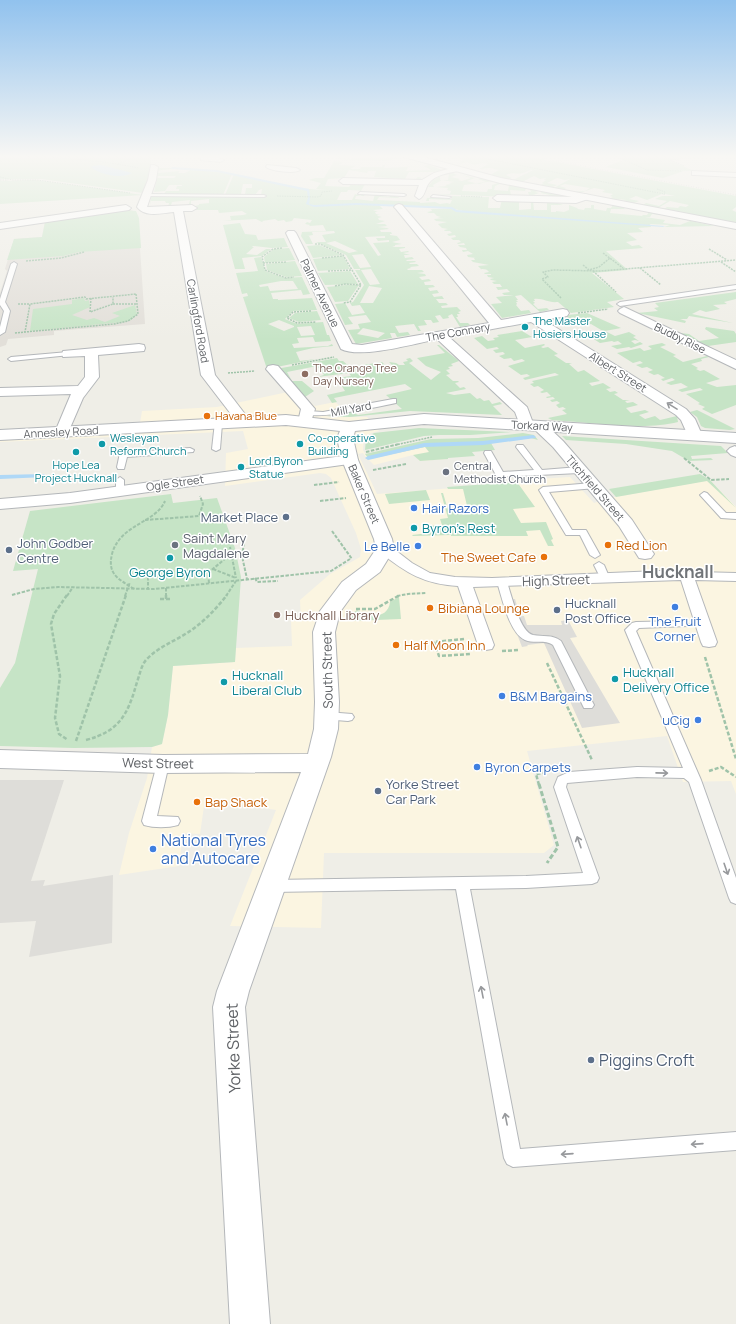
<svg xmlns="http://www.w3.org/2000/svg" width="736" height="1324" font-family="Manrope,sans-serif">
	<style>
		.commercial { fill: #fbf5e1 }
		.industrial { fill: #deddd9 }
		.education { fill: #e2dfd9 }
		.green { fill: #c6e4c6; fill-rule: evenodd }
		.water { fill: #afd8f7 }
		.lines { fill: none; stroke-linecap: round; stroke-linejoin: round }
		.stream { fill: #afd8f7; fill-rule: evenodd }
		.service-casing { stroke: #b4b7ba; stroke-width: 2 }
		.pedestrian-casing { stroke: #b4b7ba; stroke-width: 2 }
		.minor-casing { stroke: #b4b7ba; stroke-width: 2 }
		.tertiary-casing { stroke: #b4b7ba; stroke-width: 2 }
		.path-far4 { stroke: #9fc3a9; stroke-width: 1; stroke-dasharray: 1.5 1; stroke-linecap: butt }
		.path-far3 { stroke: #9fc3a9; stroke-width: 1.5; stroke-dasharray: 2 1; stroke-linecap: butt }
		.path-far2 { stroke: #9fc3a9; stroke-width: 2; stroke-dasharray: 3.5 1.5; stroke-linecap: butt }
		.path-far1 { stroke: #9fc3a9; stroke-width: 2.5; stroke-dasharray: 4 2; stroke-linecap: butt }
		.path { stroke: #9fc3a9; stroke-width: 3; stroke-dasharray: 5 2.5; stroke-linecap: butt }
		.service { fill: #fff; fill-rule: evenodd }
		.pedestrian { fill: #fff; fill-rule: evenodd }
		.minor { fill: #fff; fill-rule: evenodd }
		.tertiary { fill: #fff; fill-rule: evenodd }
		.rail { stroke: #b5b6b6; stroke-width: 1; stroke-dasharray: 0.5 2; stroke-linecap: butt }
		.oneway { stroke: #97999c }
		.culture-dot { fill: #0f9aa8; stroke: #fff; stroke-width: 1.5 }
		.education-dot { fill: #8d6e63; stroke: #fff; stroke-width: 1.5 }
		.food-dot { fill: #e8710a; stroke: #fff; stroke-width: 1.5 }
		.worship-dot { fill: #6b7280; stroke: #fff; stroke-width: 1.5 }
		.shop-dot { fill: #3f7fe0; stroke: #fff; stroke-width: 1.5 }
		.service-dot { fill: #5c6f8a; stroke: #fff; stroke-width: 1.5 }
		.labels { text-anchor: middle; stroke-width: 3; stroke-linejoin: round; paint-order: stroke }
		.far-street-label { font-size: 11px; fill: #5f6266; stroke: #fff }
		.far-culture-label { font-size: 11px; fill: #0d838f; stroke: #fff; text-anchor: start }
		.far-education-label { font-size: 11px; fill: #785e54; stroke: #fff; text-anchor: start }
		.far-food-label { font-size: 11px; fill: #c56008; stroke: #fff; text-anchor: start }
		.far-worship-label { font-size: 11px; fill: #5b616d; stroke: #fff; text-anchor: start }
		.shop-label { font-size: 13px; fill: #366cbe; stroke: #fff; text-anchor: start }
		.service-label { font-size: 13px; fill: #4e5e75; stroke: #fff; text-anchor: start }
		.culture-label { font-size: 13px; fill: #0d838f; stroke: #fff; text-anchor: start }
		.worship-label { font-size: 13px; fill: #5b616d; stroke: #fff; text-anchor: start }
		.food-label { font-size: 13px; fill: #c56008; stroke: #fff; text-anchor: start }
		.street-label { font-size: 13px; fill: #5f6266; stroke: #fff }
		.education-label { font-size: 13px; fill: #785e54; stroke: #fff; text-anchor: start }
		.near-shop-label { font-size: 16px; fill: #366cbe; stroke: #fff; text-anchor: start }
		.near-street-label { font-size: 16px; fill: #5f6266; stroke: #fff }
		.near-service-label { font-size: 16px; fill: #4e5e75; stroke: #fff; text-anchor: start }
		.district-label { font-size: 17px; font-weight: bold; fill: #707478; stroke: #fff }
	</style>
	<rect width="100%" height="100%" fill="#efeee7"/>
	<!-- commercial -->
	<polygon class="commercial" points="297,390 315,406 335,402 345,411 326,417 367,417 379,431 371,433 364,438 363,450 369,460 425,447 443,447 448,459 420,461 413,455 374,465 365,456 363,453 358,454 377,494 518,483 521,480 570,477 594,503 609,498 710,480 736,507 736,794 731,781 683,782 667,736 527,751 554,845 544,853 324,853 321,928 230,926 276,810 205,799 200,834 183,833 179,866 119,875 129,833 147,778 152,747 162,744 168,715 173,666 235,662 236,648 292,646 291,620 301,620 300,600 330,574 360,557 361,549 356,533 331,478 326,474 320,473 225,486 226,453 248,449 243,431 0,442 0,430 140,423 142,411 217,407"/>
	<!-- industrial -->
	<g class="industrial">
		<polygon points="515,599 520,616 524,616 527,625 562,625 561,621 568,620 577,637 570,638 620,723 582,728 544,643 527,645 528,646 522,647 504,600"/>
		<polygon points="0,780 64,780 31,881 45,880 43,886 113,875 112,943 29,957 36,921 0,923"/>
	</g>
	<!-- education -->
	<polygon class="education" points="125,210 132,210 138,218 145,324 54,331 54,335 8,339 6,345 0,347 0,293 7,271 5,269 14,239 42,237 45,222"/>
	<!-- green -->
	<g class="green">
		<polygon points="0,155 150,155 151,167 143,193 41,179 0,179"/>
		<polygon points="339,155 344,155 342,159 351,159 353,157 368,158 368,156 404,157 385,161 336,159"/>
		<path d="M426,155L432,157L440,155H520L736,196V207L732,210L736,212V224L664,209L667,207L678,208L680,206L686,207L689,205L670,201L658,208L643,205L646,203L659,206L667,201L655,199L662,196H675L645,190L662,194L647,200L636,196L629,199L639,201L634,203L623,201L626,200C620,199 615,200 608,199L613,197L610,196L613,194L602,192L605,190L594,188L580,193L572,192L585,191L590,188L565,184L559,186L566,188L563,190L554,188L570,179L565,180L557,178L547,183L557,185L551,188L540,185L544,183H542L546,180H544L546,178L540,179L534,176L522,182L513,180L533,170C528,170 527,172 523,173C516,175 515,171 506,175L512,178L509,179L490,175L499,170L490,168L479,169L489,164L482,163L470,166L474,165L467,162L455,165L461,163L460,161L463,160L459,158L445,160L454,158C443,154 433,160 422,156Z"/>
		<polygon points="616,155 712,155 669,160 694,171 684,171 663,178 606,167 625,159"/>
		<path d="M334,161L343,162L339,165L355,166L350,169H360L361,167H382L383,165H385L384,168L422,166L408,167L406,171L431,170L424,166L429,165L442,170L434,172H409L405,179H416L418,177L422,178L417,180L374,177L376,171H368L367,173L349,170L344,178L328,179L325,186L349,187L352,183L365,184L361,191H371L348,190L347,192H341L337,200H352L355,194L361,196L362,194H365L364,196H356L355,199L373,201L375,194L380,195V196L389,197L392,195L400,198L379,197L377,200L420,202V203L435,202L440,204L447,203L450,204L452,200L429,199V201H426L427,198L443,197L444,199H451L452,196L484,197H489L488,208H500L502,199H519V210L531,209V200H533L534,210H547V202L557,203L563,205H551V212H556V211L564,212L569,210V205L577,208L578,209L584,210L585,208H591V205H594V209L606,211L607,208H611L613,205L625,207L624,209H611L610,213L642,216L643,215H647L649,212L663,215L652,214L650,217H645L665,220L663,223L680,225L690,221L679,218L673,220L677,218L714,226L664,227L670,225L650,224L651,227L638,228L643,232L627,233L637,240L626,242L632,246L639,245L643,248L606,251L628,270L592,273L624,299L607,302L614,307L571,313L558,302C547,303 544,298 534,299L535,301H533L535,303L533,304L538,309L547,308L549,310L540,312L521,295L515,296L518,300H516L518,302H516L517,304L516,305L521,311L529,310L531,313L502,318L491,304L502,303L496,297L514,295H504L502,293L510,292L507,289L498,290L496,287H502L500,284H494L492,282L497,281L491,280L490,279L494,278L488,277L487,275H491V274H485L484,273L489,272C486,268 481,269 476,270L481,269L478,266L489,265L473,262L471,260H475L474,258H476L468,257L467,255L473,254L468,251L463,252L462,250H467L466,248L460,247L458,245H465L464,243L458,244L457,243L461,242L459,240H453L451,238L456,237L455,235L449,236L447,234L452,233L450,231H445L444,230L448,229L442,228L438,224L447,222L436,221L434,219L444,218H437L441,217L437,216L434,213H429L427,212L432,211L431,209H424H452L459,212L463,211L450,208L374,204L380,206L383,209L373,210L378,212H375L376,214L380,215H377L378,216L382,217L378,218L379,220L385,221L376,224H385L387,226L378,227L387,228L389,229L380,230L381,232H391L392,234H390V235L397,236L400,240L392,242L402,244L395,245V246L392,247H405V248L399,249L401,252L408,251L409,252L403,253L410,255H404L405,258L412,257L414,259L406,260L407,261H415L416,262L409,263L410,264H417L419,266L410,267L411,268L407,269L408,270H422L424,272L417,273L425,274L426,276L419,277L422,280L429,279L431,281L424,282L425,285H433L435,287L428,288L430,291L437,290L439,293L432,294L434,297L442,296L444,299H436L439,303H446L448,305L441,306L442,308L457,307L461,311L458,312L460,314H457L458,317H456L460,323H468L470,325L460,327L452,314L448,316L449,318L443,319L440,315L435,316L439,322L433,323L431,320H424L427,325L418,326L421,331H418L414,324L395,326L399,333L408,332L410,335L397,337L395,333H390L392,338L356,344L348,330L360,329L358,324L371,322L366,315L348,317L353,324L345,325L335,304L345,303L352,315L365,313L360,305L352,306L350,303L353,302L364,285L355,270H360V269H354L346,255L351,254L346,255L316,242H326L322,235L335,233L334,231L312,232L313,235L307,236H309L313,244H306L301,236L302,232L326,231L323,225L309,226L310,225L305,224L307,222L310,223L312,220L294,218L292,221L286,222L284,220L278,221L275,219L262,221L263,222H262L256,219L222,221L231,220L230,216L243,215L247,214L242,211L219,213L218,210H195V206L199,205V204L209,203V199L191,201V206L178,207L189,204L190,200L172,202L171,205L173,207H168L169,203H166L165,201H151L150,205L151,197L156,196H265L261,195L262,189L259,190L255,195H245L246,188H252V184H243L241,194L225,195L234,174C265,181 294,189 326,190L316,189L321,183L309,180L315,178H324ZM385,236V238H376L378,241L389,240V242L373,243L381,255L378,256L365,237ZM335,241L357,251H358L349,253L326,243ZM363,254L371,267L360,268L352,255ZM371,269L380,284L370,285L361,270ZM369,286L382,288L373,303H360ZM363,328L385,333L378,338L357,334Z"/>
		<polygon points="156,168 188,168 232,174 223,195 154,194 164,194 166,191 179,191 179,189 176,189 177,186 182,186 182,185 169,185 165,191 154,192 157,178 174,178 176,176 157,176 158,173 180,171 178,173 185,173 192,169 171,169 155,171"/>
		<polygon points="452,173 459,173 453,173 457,175 451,177 460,179 458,180 462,181 471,178 462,175 475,178 467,181 479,184 486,182 478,179 474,180 481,178 493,181 464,185 462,191 487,192 488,189 492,189 492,185 498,183 502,183 495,186 494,190 508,191 509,185 526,188 525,191 510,190 511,195 529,195 528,192 531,192 530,189 538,191 535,192 539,193 533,195 544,198 550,195 541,193 542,191 576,198 537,198 434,194 450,194 451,191 447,190 448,188 436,187 447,186 445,185 451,184 449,183 454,182 442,180 433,185 434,187 428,187 433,180 440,176 440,180 448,180 449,174"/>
		<polygon points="34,180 143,195 0,204 0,181"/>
		<polygon points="125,210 136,211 139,218 141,248 79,252 63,256 7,260 14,239 42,237 45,222"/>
		<polygon points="240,223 245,234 256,235 258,240 284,238 288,247 272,248 253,246 252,247 254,247 246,254 257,255 266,249 271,249 262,256 242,258 245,269 235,269 223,225"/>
		<polygon points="319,245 342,255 313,258 307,246"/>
		<polygon points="289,248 295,260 265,263 264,257 274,249"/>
		<polygon points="343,256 350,269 318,271 313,259"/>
		<path d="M261,257L265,271L285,278L302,277L310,294L303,295L301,290L271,293L273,299H278V300L312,298L317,310L293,311L285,319L297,324L323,322L327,335H329L331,341L315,342L313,337L297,338L299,343L292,344L294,348L328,346L332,344L333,346L313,348L296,352L300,361L316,359L267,369L243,297L248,296L247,293L242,294L236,273L258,271L254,258ZM281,281H293L298,289L270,291L268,286L260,287L259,285ZM279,320L294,326V327L284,331L268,324ZM311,326L315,335L301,336L297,327Z"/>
		<polygon points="295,261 302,276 286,277 267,270 266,264"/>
		<polygon points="350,271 358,284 325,285 318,273"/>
		<polygon points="346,285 359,285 348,301 335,302 327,287"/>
		<polygon points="736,292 736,299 724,302 727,304 713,305 720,309 706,312 700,310 692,314 733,323 689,316 687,319 680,319 686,321 685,323 637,313 658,311 654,308 659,307 655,303"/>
		<polygon points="84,298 85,301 89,300 90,307 72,315 87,320 94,318 105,322 120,316 112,313 135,305 137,314 131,320 123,322 30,331 33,309 72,304 72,300"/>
		<polygon points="317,311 321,320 299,322 289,318 295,313"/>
		<polygon points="587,313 621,328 605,331 615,336 629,332 636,336 633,337 639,341 635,340 631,341 635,344 640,342 643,344 631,348 629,347 617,349 611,346 622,344 618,341 614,342 612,341 600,343 592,338 608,334 591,324 581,326 567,317 567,315"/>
		<polygon points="706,327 734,331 736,334 736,342 708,346 680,333 689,334 699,341 719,338 705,329"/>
		<path d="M522,331L532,337L515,340L525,348L544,344L545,345L541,347L543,348L548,347L558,354L554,355L566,363H572L569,364L578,372L584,370L600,381L589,383L592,386L603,383L611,388L606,389L610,392L615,391L618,393L614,394L623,400H630L625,401L627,403L633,402L638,405L626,408L631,413L645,410L649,412L639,415L645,419L655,416L660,420L677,416L678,422C644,431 588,422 552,420L548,418L567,414L562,410L566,409L563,407L559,408L556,405L560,403L557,401L552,402L550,400L555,399L553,397L547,398L546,397L551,396L547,392L542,393L540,392L544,390L538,386L534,387L530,384L534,383L532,381L559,375L555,373L525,380L523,378L530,376L527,374L521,375L508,366L525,361L522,359L514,361L511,358L504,359L499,356L505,354L503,352L496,353L493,350L499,349L497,347L487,349L474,338L482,336L488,341L495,340L493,338L499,337L497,335Z"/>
		<polygon points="662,343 666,345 660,347 676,355 673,356 683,362 707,356 709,357 701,359 702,361 691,364 698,368 696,369 700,371 704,370 720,379 706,383 717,387 736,385 736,405 712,414 702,409 705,407 698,404 700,403 686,394 703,390 700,388 682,392 678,390 688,387 681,383 671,385 666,383 675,380 672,378 663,381 661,379 665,378 658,374 654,375 648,372 653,370 647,367 642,368 636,365 643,363 640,361 633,363 617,353 640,348 644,351 652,349 648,346"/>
		<polygon points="437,345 439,345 459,361 451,364 453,366 448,367 450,369 446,370 450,374 446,375 453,381 458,381 459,382 455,383 460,388 464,387 466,389 446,393 454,395 470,393 477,399 480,398 484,401 489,400 492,404 500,402 502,404 493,406 502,415 410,411 350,417 327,416 350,411 358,415 402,409 386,395 412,389 405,384 334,398 337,402 332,403 327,395 345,391 337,378 351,376 349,373 317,377 324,375 317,366 287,372 292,381 302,381 314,391 305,397 301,398 276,369 337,358 339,361 343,361 350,367 382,362 389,369 394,367 389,362 396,363 399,365 405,365 403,362 408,361 406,359 410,358 413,361 409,363 431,380 441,372 426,366 417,358 445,353"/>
		<polygon points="697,410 735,429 730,430 705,428 701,426 697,417 690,412"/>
		<polygon points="419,428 512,432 470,435 439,435 424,436 365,450 366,438 374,433"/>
		<polygon points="523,433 534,435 538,440 531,438 491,443 495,450 472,452 475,456 448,458 448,459 420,461 413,455 429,452 425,447 369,459 365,454 431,439 478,438"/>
		<polygon points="562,436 721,446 728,453 691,456 692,459 711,458 713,460 689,461 672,451 626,444 566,440"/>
		<polygon points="700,474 710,480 736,508 707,481 616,497 609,489"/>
		<polygon points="517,482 535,507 513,509 521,523 546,522 553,539 551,540 554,546 548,546 540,530 526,531 528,536 451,536 451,535 413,536 412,535 429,533 426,526 442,525 440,519 448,518 441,493 443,493 448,510 468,510 463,489 448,489 447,487"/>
		<polygon points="426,490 430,500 389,504 385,494"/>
		<polygon points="171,494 173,503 217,498 235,548 241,577 235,662 173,666 168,715 162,744 152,747 74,748 0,746 0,688 15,663 38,569 13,571 30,511"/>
		<path d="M399,597L401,619L351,621L353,613L357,610C369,618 388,619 390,602Z"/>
	</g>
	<!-- water -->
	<path class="water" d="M101,165L132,173C122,179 100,175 91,167L93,166Z"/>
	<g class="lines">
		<!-- stream -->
		<g class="stream">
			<polygon points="172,167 217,170 309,189 310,198 309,204 314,205 357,203 452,207 457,210 665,226 663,227 468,213 456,212 451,209 357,205 314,207 306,204 308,198 307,191 217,172 171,169"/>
			<polygon points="533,435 536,437 535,438 483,445 424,447 368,460 365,458 368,456 424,443 483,441"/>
			<polygon points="44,474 47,476 46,477 0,479 0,475"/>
		</g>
		<defs>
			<g id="service">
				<polygon points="360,192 404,194 406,195 404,196 358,194"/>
				<polygon points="147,194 264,195 266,196 264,197 145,196"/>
				<polygon points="433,195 451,197 449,198 431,197"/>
				<polygon points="14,262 17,264 5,302 10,311 5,332 0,335 0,327 4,311 0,305 0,299 11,264"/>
				<polygon points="736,285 736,289 620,306 617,304 620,302"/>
				<polygon points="68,352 70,353 70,355 11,361 8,359 11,357"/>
				<path d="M393,399H396V403C381,406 314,421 304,413L308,411L323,412Z"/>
				<polygon points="215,422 221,422 222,424 220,449 216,451 212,449"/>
				<polygon points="517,445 523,445 542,470 579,467 583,470 579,473 497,477 484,453 485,451 491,451 503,472 534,470 516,447"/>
				<polygon points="190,448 194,450 193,452 127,457 124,469 118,469 117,467 120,453"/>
				<polygon points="120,477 124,480 124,490 120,493 116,490 116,480"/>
				<polygon points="593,483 597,486 596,488 549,492 572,530 586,530 600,555 595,558 590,555 580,535 566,535 539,490 543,487"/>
				<polygon points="704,492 707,493 726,513 736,513 736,519 721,518 700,495"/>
				<polygon points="599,562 604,565 610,579 608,581 602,581 594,565"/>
				<path d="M502,579L507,582C511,594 520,632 533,635C543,637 552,634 561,641L594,705L592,708H584L553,645C545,639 534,644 525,640C509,633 502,597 497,582Z"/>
				<polygon points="684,621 689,624 688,626 639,628 636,631 701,780 736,878 736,904 731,902 729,898 689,782 684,778 637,777 567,783 566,787 599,878 597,882 592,884 526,888 470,889 520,1149 736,1132 736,1150 513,1167 507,1164 504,1158 456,889 272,892 267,890 265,886 267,882 272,880 526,876 583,873 554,787 558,777 569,772 637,767 683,768 625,630 632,623 636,622"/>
				<polygon points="327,712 352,714 354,717 352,720 348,721 323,719 321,716 323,713"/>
				<path d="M163,759L167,761L169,764L157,816L178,817L180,821L178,825C168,828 154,828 144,825L142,821L157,764L159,761Z"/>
			</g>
			<path id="pedestrian" d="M385,545L390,546L412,563L430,573L455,577L492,578L658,571L736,573V581L695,580L717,642L715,646L709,647L703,646L701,642L681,580L473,587L494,645L492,649L486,650L480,649L478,645L458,586C424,584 406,573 380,552L378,549L380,546Z"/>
			<g id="minor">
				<path d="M201,156H215L224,160L220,162C214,161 207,161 201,160Z"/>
				<path d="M151,165H154L158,167L156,180L147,207L192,205L197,208L192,211H183L215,375L248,418L249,423L247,426L242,427L237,426L234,418L201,375L174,212C162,213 146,218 137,207L148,180Z"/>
				<path d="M267,165L296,168L300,170C295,174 271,171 266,167Z"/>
				<path d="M455,167H458V171C448,173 435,175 429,183C425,188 425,197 419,199L415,196L419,185L343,184L339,181L343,178L422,180L434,173Z"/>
				<polygon points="692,171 736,173 736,177 695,175 692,175"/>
				<polygon points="585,194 588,195 589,197 588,199 576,203 497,201 493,198 497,195 575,197"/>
				<path d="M399,204L402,205L501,320L563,309L567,310L569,313L567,316L544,320L686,409L695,419L702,435L699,438L694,440L689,438L681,420L676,415L531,322L449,337L527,407L533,423L539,422L544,423L563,441L632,520L654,554L651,558L645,559L639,558L619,526L553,447L532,427L526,429L521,428L515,412L437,339C414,344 360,359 341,349L286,233L288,231H294L296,233L352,344L362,345L489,323L396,209L394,207L396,205Z"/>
				<polygon points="126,205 131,208 129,210 0,229 0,223"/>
				<polygon points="624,307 736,360 736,369 620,313 618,311 620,309"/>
				<polygon points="139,344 144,345 145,348 144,351 98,355 99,377 83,398 67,435 62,436 57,435 55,432 71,394 0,396 0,388 78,386 85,377 85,356 63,357 62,354 63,351"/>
				<polygon points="273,365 278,366 315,409 310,425 305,426 300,425 298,422 301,409 266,369 268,366"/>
				<polygon points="735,446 736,447 736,457 731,455 727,451 730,448"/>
				<polygon points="350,455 356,457 358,460 356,463 70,503 0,509 0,499 70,493"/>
			</g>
			<g id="tertiary">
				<polygon points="403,155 416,155 501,178 736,223 736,229 500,183 404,157"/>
				<polygon points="424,414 736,433 736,443 424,424 355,431 353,438 358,460 392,539 394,549 380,572 356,590 340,612 335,632 339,702 338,729 331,757 249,991 245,1007 270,1324 230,1324 213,1007 217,991 301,772 163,773 0,768 0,750 163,755 308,754 314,729 315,702 313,632 320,611 342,582 366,564 376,549 374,539 342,460 337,438 340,431 286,425 0,440 0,430 286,415 349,422"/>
			</g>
		</defs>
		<!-- service casing -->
		<use href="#service" class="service-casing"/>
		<!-- pedestrian casing -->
		<use href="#pedestrian" class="pedestrian-casing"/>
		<!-- minor casing -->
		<use href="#minor" class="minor-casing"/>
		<!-- tertiary casing -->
		<use href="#tertiary" class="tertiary-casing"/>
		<!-- path-far4 -->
		<g class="path-far4">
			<polyline points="468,155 664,194"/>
			<polyline points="613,155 647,170 681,171"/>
			<path d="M0,156C47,156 93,159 139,168"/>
			<polyline points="118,164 135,157 135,155"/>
			<polyline points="684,166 670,160 716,155"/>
			<polyline points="0,177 13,180 37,180 130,193"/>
			<polyline points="0,180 8,180"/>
			<polyline points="657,189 665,192 664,195"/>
			<polyline points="277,196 317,197 321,196 322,192 332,191"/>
			<polyline points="461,196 482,197"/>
		</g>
		<!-- path-far3 -->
		<g class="path-far3">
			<polyline points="315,244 320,244 343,255 361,285 350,302 343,303"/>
			<polyline points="282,248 273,249 262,257 265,270 286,278 294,277"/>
			<polyline points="709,249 727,260"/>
			<polyline points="603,253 623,268"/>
			<polyline points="322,258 342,256"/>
			<polyline points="26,261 61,258 84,252"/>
			<polyline points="721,262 736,272"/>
			<polyline points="263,263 287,262"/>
			<polyline points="583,265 589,270 599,267 610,258"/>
			<polyline points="640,268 661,285"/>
			<polyline points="328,271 352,270"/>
			<polyline points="593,271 616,292"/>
			<polyline points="335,286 345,284 361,285"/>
			<polygon points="136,294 138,314 128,321 114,324 25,332 30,304 85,297 86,299"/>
			<polyline points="91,298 90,312 113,304 113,297"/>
			<polyline points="561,298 542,279 548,277 543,272 553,270 600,271 736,260"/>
			<polyline points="18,304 30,304"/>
			<polyline points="113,304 137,304"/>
			<polyline points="311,311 293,312 287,318 297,323 316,322"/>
			<polyline points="578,313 608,309"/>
			<polyline points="15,333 25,332"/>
			<polyline points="292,365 334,357"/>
			<polyline points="228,373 255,371"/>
			<polyline points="395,445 432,437"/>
		</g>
		<!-- path-far2 -->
		<g class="path-far2">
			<polyline points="366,452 399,444"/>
			<polyline points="684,458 711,480 729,479"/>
			<polyline points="373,470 406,464"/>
			<polyline points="314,485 339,482"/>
			<polyline points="320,501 346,498"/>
			<polyline points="145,520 199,516 203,504 200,496"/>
			<polyline points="332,531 352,559"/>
			<polyline points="244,543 242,556 247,579"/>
			<polyline points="230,547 236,578"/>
			<polyline points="213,569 236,578"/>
			<polyline points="148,572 148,589"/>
			<polyline points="255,578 257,582 278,581"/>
			<polyline points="209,583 208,573 232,553"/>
			<polyline points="166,588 166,596"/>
			<path d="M134,589C119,579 107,575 112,554C120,524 156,523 165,501"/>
			<polyline points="12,595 34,589 58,587 154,589 331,571 350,559"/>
			<polyline points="67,596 73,587"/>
			<polyline points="125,596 130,582"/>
			<polyline points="226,596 236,581"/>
			<polyline points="397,596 408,594 426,593"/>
		</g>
		<!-- path-far1 -->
		<g class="path-far1">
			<polyline points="67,595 54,614 51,624 60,676 55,718 59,734 68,740"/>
			<polyline points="166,595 166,599"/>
			<polyline points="160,599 171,599"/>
			<polyline points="356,609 375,609 400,595"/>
			<polyline points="464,639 434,642 439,656 470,654"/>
			<polyline points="502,651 519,650"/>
			<polyline points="705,657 736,759"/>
			<polyline points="547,663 592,760"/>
			<path d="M86,740C120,731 128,714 137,682C140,674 141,666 146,660C158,647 173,642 187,633C203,623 216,609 227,595"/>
			<polyline points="76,741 126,595"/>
			<polyline points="709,771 721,767 736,777"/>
			<polyline points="539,785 536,774 548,772"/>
		</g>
		<!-- path -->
		<polyline class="path" points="539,784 558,847 547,863"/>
		<!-- service -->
		<use href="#service" class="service"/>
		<!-- pedestrian -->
		<use href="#pedestrian" class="pedestrian"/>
		<!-- minor -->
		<use href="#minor" class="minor"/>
		<!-- tertiary -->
		<use href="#tertiary" class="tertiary"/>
		<!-- rail -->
		<polyline class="rail" points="524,155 736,195"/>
	</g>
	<!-- one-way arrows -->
	<defs><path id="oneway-shaft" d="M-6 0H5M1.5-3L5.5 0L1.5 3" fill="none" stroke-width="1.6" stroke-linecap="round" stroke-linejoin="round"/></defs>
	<g class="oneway">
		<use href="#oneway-shaft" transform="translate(672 406) rotate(-148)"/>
		<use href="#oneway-shaft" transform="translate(662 773) rotate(1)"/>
		<use href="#oneway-shaft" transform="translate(579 842) rotate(-109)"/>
		<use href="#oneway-shaft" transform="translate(726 869) rotate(71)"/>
		<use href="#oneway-shaft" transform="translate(482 992) rotate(-101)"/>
		<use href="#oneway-shaft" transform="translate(506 1119) rotate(-101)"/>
		<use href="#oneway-shaft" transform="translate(697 1144) rotate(176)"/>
		<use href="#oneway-shaft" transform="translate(567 1154) rotate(176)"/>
	</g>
	<!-- sky -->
	<linearGradient id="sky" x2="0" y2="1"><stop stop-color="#91c2ee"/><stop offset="0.46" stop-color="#f8f7f4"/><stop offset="1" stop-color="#f8f7f4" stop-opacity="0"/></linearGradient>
	<rect width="736" height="340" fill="url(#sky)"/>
	<!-- markers -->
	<g class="culture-dot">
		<circle cx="525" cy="327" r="4"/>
		<circle cx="102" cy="444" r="4"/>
		<circle cx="300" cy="444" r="4"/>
		<circle cx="76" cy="452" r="4"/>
		<circle cx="241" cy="467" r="4"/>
		<circle cx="414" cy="528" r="4"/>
		<circle cx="170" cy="558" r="4"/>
		<circle cx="615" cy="679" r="4"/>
		<circle cx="224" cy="682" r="4"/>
	</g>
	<g class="education-dot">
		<circle cx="305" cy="374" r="4"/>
		<circle cx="277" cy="615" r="4"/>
	</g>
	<g class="food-dot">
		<circle cx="207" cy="416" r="4"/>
		<circle cx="608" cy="545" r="4"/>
		<circle cx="544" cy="557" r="4"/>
		<circle cx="430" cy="608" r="4"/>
		<circle cx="396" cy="645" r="4"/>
		<circle cx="197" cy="802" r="4"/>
	</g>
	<g class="worship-dot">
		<circle cx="446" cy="472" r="4"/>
		<circle cx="175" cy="545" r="4"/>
	</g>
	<g class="shop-dot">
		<circle cx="414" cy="508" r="4"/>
		<circle cx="418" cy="546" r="4"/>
		<circle cx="675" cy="607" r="4"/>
		<circle cx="502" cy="696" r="4"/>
		<circle cx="698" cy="720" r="4"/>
		<circle cx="477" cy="767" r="4"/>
		<circle cx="153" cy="849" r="4"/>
	</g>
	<g class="service-dot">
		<circle cx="286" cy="517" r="4"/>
		<circle cx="9" cy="550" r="4"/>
		<circle cx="557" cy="610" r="4"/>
		<circle cx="378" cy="791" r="4"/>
		<circle cx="591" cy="1060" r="4"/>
	</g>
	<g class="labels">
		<!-- far-street labels -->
		<g class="far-street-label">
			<text transform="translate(320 293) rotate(64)" y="4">Palmer Avenue</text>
			<text transform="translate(198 321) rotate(80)" y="4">Carlingford Road</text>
			<text transform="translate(458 332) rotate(-10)" y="4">The Connery</text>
			<text transform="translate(680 338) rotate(26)" y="4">Budby Rise</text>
			<text transform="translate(618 372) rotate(32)" y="4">Albert Street</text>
			<text transform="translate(351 409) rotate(-11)" y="4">Mill Yard</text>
			<text transform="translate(542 426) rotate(3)" y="4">Torkard Way</text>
			<text transform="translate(61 432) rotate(-3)" y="4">Annesley Road</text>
			<text transform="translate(175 483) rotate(-8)" y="4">Ogle Street</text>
			<text transform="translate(595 488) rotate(49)" y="4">Titchfield Street</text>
			<text transform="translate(364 494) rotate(67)" y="4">Baker Street</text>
		</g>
		<!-- far-culture labels -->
		<g class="far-culture-label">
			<text x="533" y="325">The Master<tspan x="533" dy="13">Hosiers House</tspan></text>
			<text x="110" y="442">Wesleyan<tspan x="110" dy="13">Reform Church</tspan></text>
			<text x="308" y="442">Co-operative<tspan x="308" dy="13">Building</tspan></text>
			<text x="249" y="465">Lord Byron<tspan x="249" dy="13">Statue</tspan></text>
			<text x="76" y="469" text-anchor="middle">Hope Lea<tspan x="76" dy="13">Project Hucknall</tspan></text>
		</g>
		<!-- far-education labels -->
		<g class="far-education-label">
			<text x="313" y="372">The Orange Tree<tspan x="313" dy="13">Day Nursery</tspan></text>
		</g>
		<!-- far-food labels -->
		<g class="far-food-label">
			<text x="215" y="420">Havana Blue</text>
		</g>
		<!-- far-worship labels -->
		<g class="far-worship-label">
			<text x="454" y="470">Central<tspan x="454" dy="13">Methodist Church</tspan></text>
		</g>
		<!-- shop labels -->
		<g class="shop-label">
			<text x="422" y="513">Hair Razors</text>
			<text x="410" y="551" text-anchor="end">Le Belle</text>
			<text x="675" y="626" text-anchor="middle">The Fruit<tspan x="675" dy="15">Corner</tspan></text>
			<text x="510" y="701">B&amp;M Bargains</text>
			<text x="690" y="725" text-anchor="end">uCig</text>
			<text x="485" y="772">Byron Carpets</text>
		</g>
		<!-- service labels -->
		<g class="service-label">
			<text x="278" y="522" text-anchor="end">Market Place</text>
			<text x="17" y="548">John Godber<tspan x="17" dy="15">Centre</tspan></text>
			<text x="565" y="608">Hucknall<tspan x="565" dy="15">Post Office</tspan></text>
			<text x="386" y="789">Yorke Street<tspan x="386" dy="15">Car Park</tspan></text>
		</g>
		<!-- culture labels -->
		<g class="culture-label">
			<text x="422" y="533">Byron's Rest</text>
			<text x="170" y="577" text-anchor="middle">George Byron</text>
			<text x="623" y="677">Hucknall<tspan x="623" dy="15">Delivery Office</tspan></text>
			<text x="232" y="680">Hucknall<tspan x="232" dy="15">Liberal Club</tspan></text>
		</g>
		<!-- worship labels -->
		<g class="worship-label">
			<text x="183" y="543">Saint Mary<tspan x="183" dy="15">Magdalene</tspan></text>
		</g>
		<!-- food labels -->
		<g class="food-label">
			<text x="616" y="550">Red Lion</text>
			<text x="536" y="562" text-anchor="end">The Sweet Cafe</text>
			<text x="438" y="613">Bibiana Lounge</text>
			<text x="404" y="650">Half Moon Inn</text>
			<text x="205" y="807">Bap Shack</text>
		</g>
		<!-- street labels -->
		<g class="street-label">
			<text transform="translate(556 580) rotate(-2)" y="5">High Street</text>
			<text transform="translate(327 670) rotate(-91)" y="5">South Street</text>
			<text transform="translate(158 763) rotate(1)" y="5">West Street</text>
		</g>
		<!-- education labels -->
		<g class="education-label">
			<text x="285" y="620">Hucknall Library</text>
		</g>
		<!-- near-shop labels -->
		<g class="near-shop-label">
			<text x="161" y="846">National Tyres<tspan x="161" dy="18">and Autocare</tspan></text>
		</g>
		<!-- near-street labels -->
		<g class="near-street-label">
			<text transform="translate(233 1048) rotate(-92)" y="6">Yorke Street</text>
		</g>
		<!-- near-service labels -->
		<g class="near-service-label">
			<text x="599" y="1066">Piggins Croft</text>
		</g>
		<!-- district labels -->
		<g class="district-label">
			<text x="678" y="578">Hucknall</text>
		</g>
	</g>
</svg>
